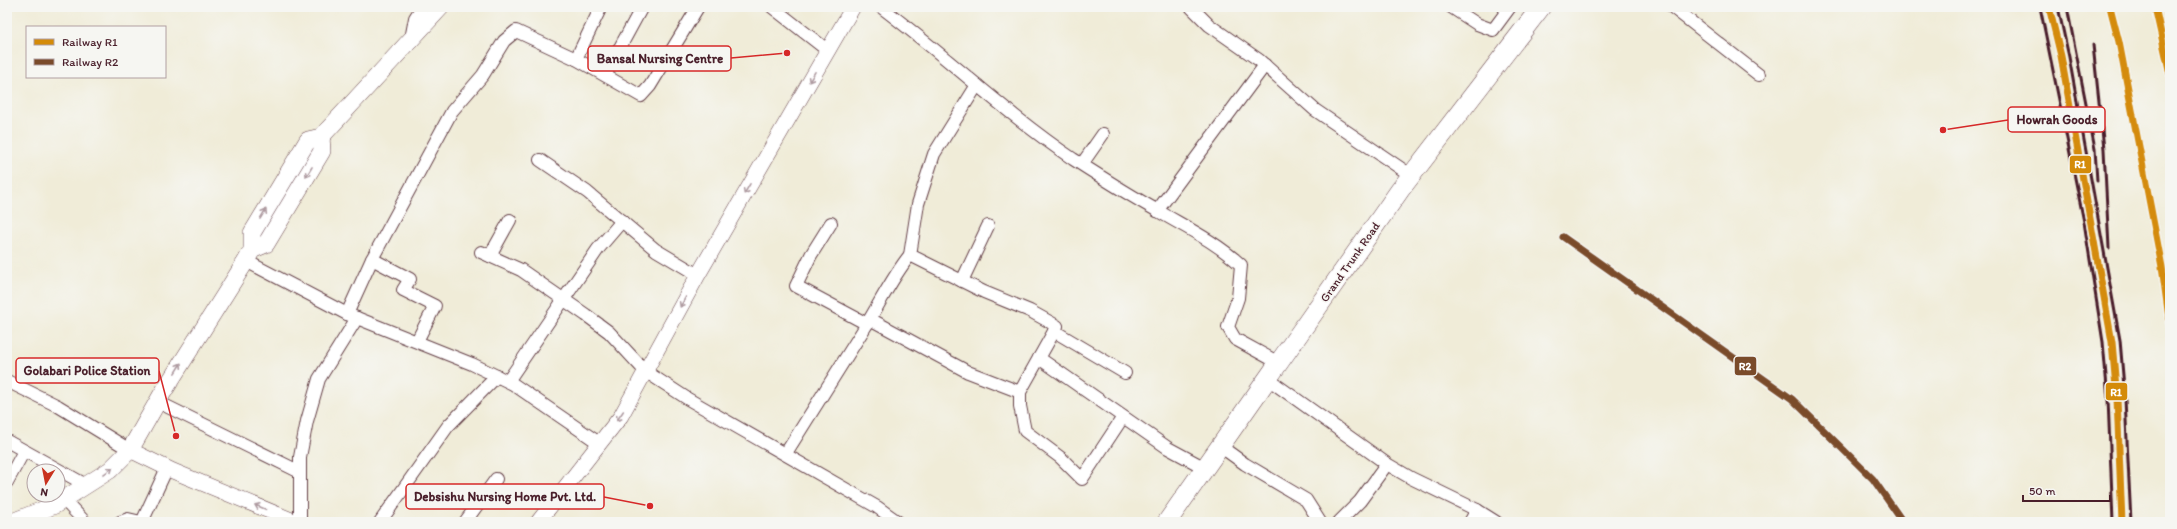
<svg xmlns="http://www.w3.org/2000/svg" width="2177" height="529" font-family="Itim,sans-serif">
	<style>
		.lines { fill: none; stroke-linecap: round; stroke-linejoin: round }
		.minor-casing { stroke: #633e45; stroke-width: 14 }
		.tertiary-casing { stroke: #633e45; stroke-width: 16 }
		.secondary-casing { stroke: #633e45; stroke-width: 18 }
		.primary-casing { stroke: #633e45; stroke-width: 20 }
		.minor { stroke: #fff; stroke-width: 12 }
		.tertiary { stroke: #fff; stroke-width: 15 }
		.secondary { stroke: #fff; stroke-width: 17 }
		.primary { stroke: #fff; stroke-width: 19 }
		.rail { stroke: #4a1f2b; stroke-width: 3 }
		.rail-1-casing { stroke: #f6f6f2; stroke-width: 10 }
		.rail-2-casing { stroke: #f6f6f2; stroke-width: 10 }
		.rail-1 { stroke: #d48b09; stroke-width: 7 }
		.rail-2 { stroke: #7a4b2a; stroke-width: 7 }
		.oneway { stroke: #ae9aa0 }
		.labels { text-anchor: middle; stroke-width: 3; stroke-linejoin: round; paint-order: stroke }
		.street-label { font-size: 12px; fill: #4a1f2b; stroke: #f6f6f2 }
		.leader { fill: none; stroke: #d62828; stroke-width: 1.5 }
		.callout-dot { fill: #d62828; stroke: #f6f6f2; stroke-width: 1.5 }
		.callout { fill: #f6f6f2; stroke: #d62828; stroke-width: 1.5 }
		.callout-label { font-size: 13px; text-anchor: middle; font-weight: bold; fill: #4a1f2b }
		.line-badge { stroke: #f6f6f2; stroke-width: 1.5 }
		.badge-label { font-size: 11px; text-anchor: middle; font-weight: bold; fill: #fff }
	</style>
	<rect width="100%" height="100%" fill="#f6f6f2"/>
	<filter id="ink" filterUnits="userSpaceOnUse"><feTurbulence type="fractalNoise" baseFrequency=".025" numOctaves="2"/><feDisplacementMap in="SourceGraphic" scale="8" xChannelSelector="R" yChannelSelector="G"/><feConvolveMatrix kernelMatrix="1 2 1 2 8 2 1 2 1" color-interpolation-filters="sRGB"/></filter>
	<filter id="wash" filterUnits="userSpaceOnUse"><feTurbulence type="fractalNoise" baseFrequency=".012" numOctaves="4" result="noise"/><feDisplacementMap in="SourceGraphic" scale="16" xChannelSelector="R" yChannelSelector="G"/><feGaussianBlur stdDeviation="0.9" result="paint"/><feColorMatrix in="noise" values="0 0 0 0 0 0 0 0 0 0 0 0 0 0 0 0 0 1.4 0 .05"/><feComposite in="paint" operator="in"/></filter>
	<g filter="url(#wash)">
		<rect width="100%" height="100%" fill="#f0ecd8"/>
	</g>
	<g filter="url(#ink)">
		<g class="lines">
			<defs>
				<g id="minor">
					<polyline points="601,7 576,59 641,96 650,86 698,7"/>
					<polyline points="772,7 827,50"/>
					<path d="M881,7C946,56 1005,113 1073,159C1101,177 1129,195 1158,211C1187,228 1216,242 1241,265L1238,298L1228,327L1235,339L1279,363"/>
					<polyline points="1191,7 1209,25 1259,60 1315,110 1412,176"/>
					<polyline points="1451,7 1477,24 1493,30 1510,7"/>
					<polyline points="1672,7 1759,75"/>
					<polyline points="411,39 415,18 422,7"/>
					<polyline points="605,75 642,7"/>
					<polyline points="540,160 587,192 656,250 698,275"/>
					<polyline points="1082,164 1103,134"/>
					<polyline points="1157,211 1265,65"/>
					<polyline points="831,223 811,255 796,286 867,324"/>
					<polyline points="481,252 521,270 586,315 609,332 645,371 688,399 877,507 898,522"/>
					<polyline points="910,255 918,204 934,154 977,85"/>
					<polyline points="490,256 510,220"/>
					<polyline points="372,259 410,279 403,290 435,306 417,341"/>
					<polyline points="246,261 347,314 472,364 513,384 599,443"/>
					<polyline points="962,281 988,226"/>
					<polyline points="347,314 372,259 452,111 483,75 504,41 516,31 576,59"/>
					<polyline points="1054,331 1125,373"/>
					<polyline points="1039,358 1168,448 1205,468"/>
					<polyline points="1268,379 1387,464 1411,478 1477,510 1496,522"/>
					<polyline points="7,381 58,406 130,450"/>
					<polyline points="508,381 598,249 622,221"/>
					<polyline points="1020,392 1020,406 1025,431 1061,458 1082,479 1123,417"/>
					<polyline points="158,402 300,472"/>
					<polyline points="7,441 86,485"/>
					<polyline points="1220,446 1245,464 1306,500 1320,522"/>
					<path d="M786,453L867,324C881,301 893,276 910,255L984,292L1030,311L1057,326L1020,392L968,372L870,319"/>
					<polyline points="7,482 24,451"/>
					<polyline points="64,500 85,522"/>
					<polyline points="120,522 128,519 141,522"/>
					<polyline points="142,522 167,468"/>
					<polyline points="300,522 300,457 307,421 319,379 357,318"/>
					<polyline points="380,522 448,426 497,376"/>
					<polyline points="465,522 496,479"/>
					<polyline points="1339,522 1360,501 1387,464"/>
					<polyline points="1470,522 1477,510"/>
				</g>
				<g id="tertiary">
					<polyline points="130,450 173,471 296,522"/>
					<polyline points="538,522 621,416 698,275 853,7"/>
				</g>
				<g id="secondary">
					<polyline points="252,250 266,244 322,151 321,137"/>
					<polyline points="12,522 55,505 110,470 130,450 162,394 246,261 252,250 252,233 308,140 321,137 441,7"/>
				</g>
				<polyline id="primary" points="1167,522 1400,190 1541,7"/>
			</defs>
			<!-- minor casing -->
			<use href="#minor" class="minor-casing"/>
			<!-- tertiary casing -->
			<use href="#tertiary" class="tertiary-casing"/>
			<!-- secondary casing -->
			<use href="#secondary" class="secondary-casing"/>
			<!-- primary casing -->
			<use href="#primary" class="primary-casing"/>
			<!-- minor -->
			<use href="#minor" class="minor"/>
			<!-- tertiary -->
			<use href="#tertiary" class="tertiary"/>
			<!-- secondary -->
			<use href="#secondary" class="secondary"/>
			<!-- primary -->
			<use href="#primary" class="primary"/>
			<!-- rail -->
			<g class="rail">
				<polyline points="2040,7 2084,222 2103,342 2108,399 2113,522"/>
				<polyline points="2049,7 2061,56 2112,342 2117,399 2122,522"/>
				<polyline points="2058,7 2069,57 2120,340 2125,399 2131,522"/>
				<polyline points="2067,7 2095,149 2097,181"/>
				<polyline points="2110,7 2119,42 2162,267 2170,325"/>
				<polyline points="2155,7 2170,74"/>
				<polyline points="2093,45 2104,149 2109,248"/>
				<polyline points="1563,237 1792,399 1873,479 1903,522"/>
			</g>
			<defs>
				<g id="rail-1">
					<polyline points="2049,7 2061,56 2112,342 2117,399 2122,522"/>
					<polyline points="2110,7 2119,42 2162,267 2170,325"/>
					<polyline points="2155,7 2170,74"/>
				</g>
				<polyline id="rail-2" points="1563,237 1792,399 1873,479 1903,522"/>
			</defs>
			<!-- rail-1 casing -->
			<use href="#rail-1" class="rail-1-casing"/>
			<!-- rail-2 casing -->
			<use href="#rail-2" class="rail-2-casing"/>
			<!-- rail-1 -->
			<use href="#rail-1" class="rail-1"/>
			<!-- rail-2 -->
			<use href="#rail-2" class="rail-2"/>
		</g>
		<!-- one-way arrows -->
		<defs><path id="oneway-shaft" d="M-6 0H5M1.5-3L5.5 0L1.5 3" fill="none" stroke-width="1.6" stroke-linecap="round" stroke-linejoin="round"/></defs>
		<g class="oneway">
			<use href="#oneway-shaft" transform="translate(812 77) rotate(120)"/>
			<use href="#oneway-shaft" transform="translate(309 172) rotate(121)"/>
			<use href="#oneway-shaft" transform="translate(747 189) rotate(120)"/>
			<use href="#oneway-shaft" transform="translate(263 214) rotate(-59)"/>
			<use href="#oneway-shaft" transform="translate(683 302) rotate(119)"/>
			<use href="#oneway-shaft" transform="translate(178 368) rotate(-58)"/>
			<use href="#oneway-shaft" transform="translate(620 416) rotate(124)"/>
			<use href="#oneway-shaft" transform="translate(108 471) rotate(-36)"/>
			<use href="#oneway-shaft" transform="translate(260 507) rotate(-157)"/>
		</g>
	</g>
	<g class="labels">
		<!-- street labels -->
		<g class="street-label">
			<text transform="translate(1350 262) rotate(-55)" y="4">Grand Trunk Road</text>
		</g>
	</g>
	<!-- callouts -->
	<path class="leader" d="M787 53L731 58M1943 130L2008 120M176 436L159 371M650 506L604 497"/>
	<g class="callout-dot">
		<circle cx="787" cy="53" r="4"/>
		<circle cx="1943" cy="130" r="4"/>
		<circle cx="176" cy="436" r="4"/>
		<circle cx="650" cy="506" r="4"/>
	</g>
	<g class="callout">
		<rect x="588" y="46" width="143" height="25" rx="4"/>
		<rect x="2008" y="107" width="97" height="25" rx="4"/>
		<rect x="16" y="358" width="143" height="25" rx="4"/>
		<rect x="406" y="484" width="198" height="25" rx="4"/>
	</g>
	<g class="callout-label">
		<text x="660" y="63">Bansal Nursing Centre</text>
		<text x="2057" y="124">Howrah Goods</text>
		<text x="87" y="375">Golabari Police Station</text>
		<text x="505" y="501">Debsishu Nursing Home Pvt. Ltd.</text>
	</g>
	<g class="line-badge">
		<rect x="2069" y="155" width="23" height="19" rx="4" fill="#d48b09"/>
		<rect x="1734" y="356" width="23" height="20" rx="4" fill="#7a4b2a"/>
		<rect x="2105" y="382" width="23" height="19" rx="4" fill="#d48b09"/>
	</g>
	<g class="badge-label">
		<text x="2080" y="168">R1</text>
		<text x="1745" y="370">R2</text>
		<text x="2116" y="396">R1</text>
	</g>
	<!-- margin -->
	<rect width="2177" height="529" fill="none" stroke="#f6f6f2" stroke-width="24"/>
	<!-- legend -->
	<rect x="26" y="26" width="140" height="52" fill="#f6f6f2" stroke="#b1a0a2"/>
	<rect x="34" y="39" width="20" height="6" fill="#d48b09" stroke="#b1a0a2"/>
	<text x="62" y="46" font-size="12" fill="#4a1f2b">Railway R1</text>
	<rect x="34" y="59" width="20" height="6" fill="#7a4b2a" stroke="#b1a0a2"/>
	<text x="62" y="66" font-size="12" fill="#4a1f2b">Railway R2</text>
	<!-- north arrow -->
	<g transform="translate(46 483) rotate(190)"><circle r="19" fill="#f6f6f2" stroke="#b1a0a2"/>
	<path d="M0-3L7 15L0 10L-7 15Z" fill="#c8321e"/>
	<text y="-6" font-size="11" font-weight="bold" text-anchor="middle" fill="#4a1f2b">N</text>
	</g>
	<!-- scale -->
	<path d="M2023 495v6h87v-6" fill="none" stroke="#4a1f2b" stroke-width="2"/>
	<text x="2029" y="495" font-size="12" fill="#4a1f2b" stroke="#f6f6f2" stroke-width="3" paint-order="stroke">50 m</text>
</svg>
